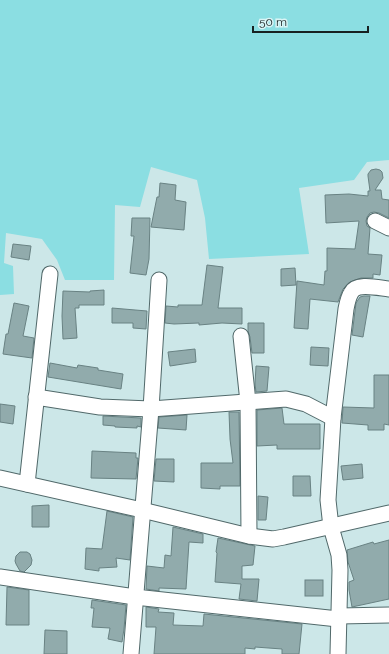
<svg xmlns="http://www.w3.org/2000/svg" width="389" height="654" font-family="Raleway,sans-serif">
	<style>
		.green { fill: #8bdee2 }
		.building { fill: #91abac; stroke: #698283 }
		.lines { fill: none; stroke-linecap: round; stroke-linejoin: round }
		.minor-casing { stroke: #51696a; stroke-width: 17 }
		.minor { stroke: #fff; stroke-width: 15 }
	</style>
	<rect width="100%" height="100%" fill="#cce7e8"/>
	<!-- green -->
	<polygon class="green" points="0,0 389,0 389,160 367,162 354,180 299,188 309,254 209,259 205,218 197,180 151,167 140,207 115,205 114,280 65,280 57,260 42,239 6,233 4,263 13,266 14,294 0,295"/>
	<!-- building -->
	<g class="building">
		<polygon points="376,169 380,170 382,172 383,178 375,190 381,190 382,199 389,200 389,218 379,213 374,212 370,213 367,217 366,221 367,226 370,228 368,254 382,255 380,275 373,274 373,278 361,278 350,282 343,289 338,302 310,299 308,329 294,328 297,281 324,285 325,271 327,271 327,248 355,249 359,221 326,223 325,195 349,194 368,196 368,191 370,191 368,176 368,174 371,170"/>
		<polygon points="160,183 176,185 175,200 186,202 184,230 151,227 157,197 159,197"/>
		<polygon points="132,218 150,218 149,259 146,275 130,273 134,236 131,236"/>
		<polygon points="13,244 31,246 29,260 11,257"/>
		<polygon points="207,265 223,267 218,308 242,308 242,324 222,323 199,325 199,323 174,324 165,323 166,306 178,307 178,305 202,305"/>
		<polygon points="295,268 296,285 281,286 281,269"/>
		<polygon points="104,290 104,305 79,305 79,308 75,308 77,338 63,339 62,316 63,291 90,292 90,291"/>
		<polygon points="364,296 370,296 363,337 352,335 356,303 360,297"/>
		<polygon points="14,303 29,306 23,336 34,338 32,358 3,354 6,334 8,334"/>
		<polygon points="112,308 147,311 146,329 133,328 133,323 112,323"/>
		<polygon points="248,323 264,323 264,353 252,353 250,337 248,331"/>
		<polygon points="311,347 329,348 328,366 310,365"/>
		<polygon points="195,349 196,362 170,366 168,352"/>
		<polygon points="50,363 77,368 78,365 98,368 98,370 123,374 121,389 48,377"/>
		<polygon points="256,366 269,367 267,391 256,392 255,384"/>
		<polygon points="374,375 389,375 389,425 384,424 384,430 368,430 368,425 342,423 343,407 374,408"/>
		<polygon points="0,404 15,406 13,424 0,422"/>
		<polygon points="282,408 284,424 320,424 320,449 277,449 277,445 257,446 257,410"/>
		<polygon points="229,412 239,412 240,486 220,486 220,489 201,488 201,463 233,463 230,439 230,438"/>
		<polygon points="187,415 186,430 158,428 159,417"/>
		<polygon points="103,416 141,418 141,427 137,426 137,428 115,427 115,426 103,425"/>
		<polygon points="92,451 136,453 136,458 138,458 136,479 91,478"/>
		<polygon points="156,459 174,459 174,482 154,481"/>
		<polygon points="362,464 363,478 343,480 341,466"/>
		<polygon points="293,476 310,476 311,496 293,496"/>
		<polygon points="258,496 268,497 266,520 258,520"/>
		<polygon points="49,505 49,527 32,527 32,506"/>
		<polygon points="107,511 133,517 130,560 116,558 117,567 99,568 99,571 85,569 86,548 102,549"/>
		<polygon points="173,527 203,534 203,543 189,542 186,589 159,588 159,591 146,589 147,566 164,568 165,555 171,556"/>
		<polygon points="218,538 255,546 253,565 242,566 242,579 259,579 257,601 239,599 241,584 215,582 217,553 216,552"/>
		<polygon points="389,540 389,599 352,607 349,590 349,582 354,580 348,562 347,550 373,542 374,544"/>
		<polygon points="20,552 27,552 30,554 32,560 31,565 24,572 20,571 16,564 15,561 16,556"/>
		<rect x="305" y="580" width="18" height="16"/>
		<polygon points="7,587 29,590 29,625 6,625"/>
		<polygon points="92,600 126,605 124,629 122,642 108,639 110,628 92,627 94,608 91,608"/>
		<polygon points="146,607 159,609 158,612 174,613 173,625 203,626 204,614 302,624 299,654 282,654 282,649 255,647 255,649 245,648 245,654 154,654 156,627 146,627"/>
		<polygon points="45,630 67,631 67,654 44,654"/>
	</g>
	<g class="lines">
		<defs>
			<g id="minor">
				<polyline points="375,221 389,228"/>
				<polyline points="241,336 248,402 249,536"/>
				<polyline points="36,397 100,407 151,409 286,399 306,404 333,418"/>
				<polyline points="0,478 142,510 249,536 273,539 284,537 389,513"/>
				<polyline points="27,484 50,274"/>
				<polyline points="0,577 135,597 338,619"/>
				<polyline points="339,616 389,615"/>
				<polyline points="131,654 151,409 159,280"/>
				<path d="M338,654L340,570L339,555L331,527L328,500L333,418L346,309C347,304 348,298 351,293C356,282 379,288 389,289"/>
			</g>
		</defs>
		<!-- minor casing -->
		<use href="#minor" class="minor-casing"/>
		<!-- minor -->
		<use href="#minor" class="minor"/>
	</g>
	<!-- scale -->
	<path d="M253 26v6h115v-6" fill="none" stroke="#172121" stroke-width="2"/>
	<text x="259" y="26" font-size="12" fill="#172121" stroke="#d9f4f5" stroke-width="3" paint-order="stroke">50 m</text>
</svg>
